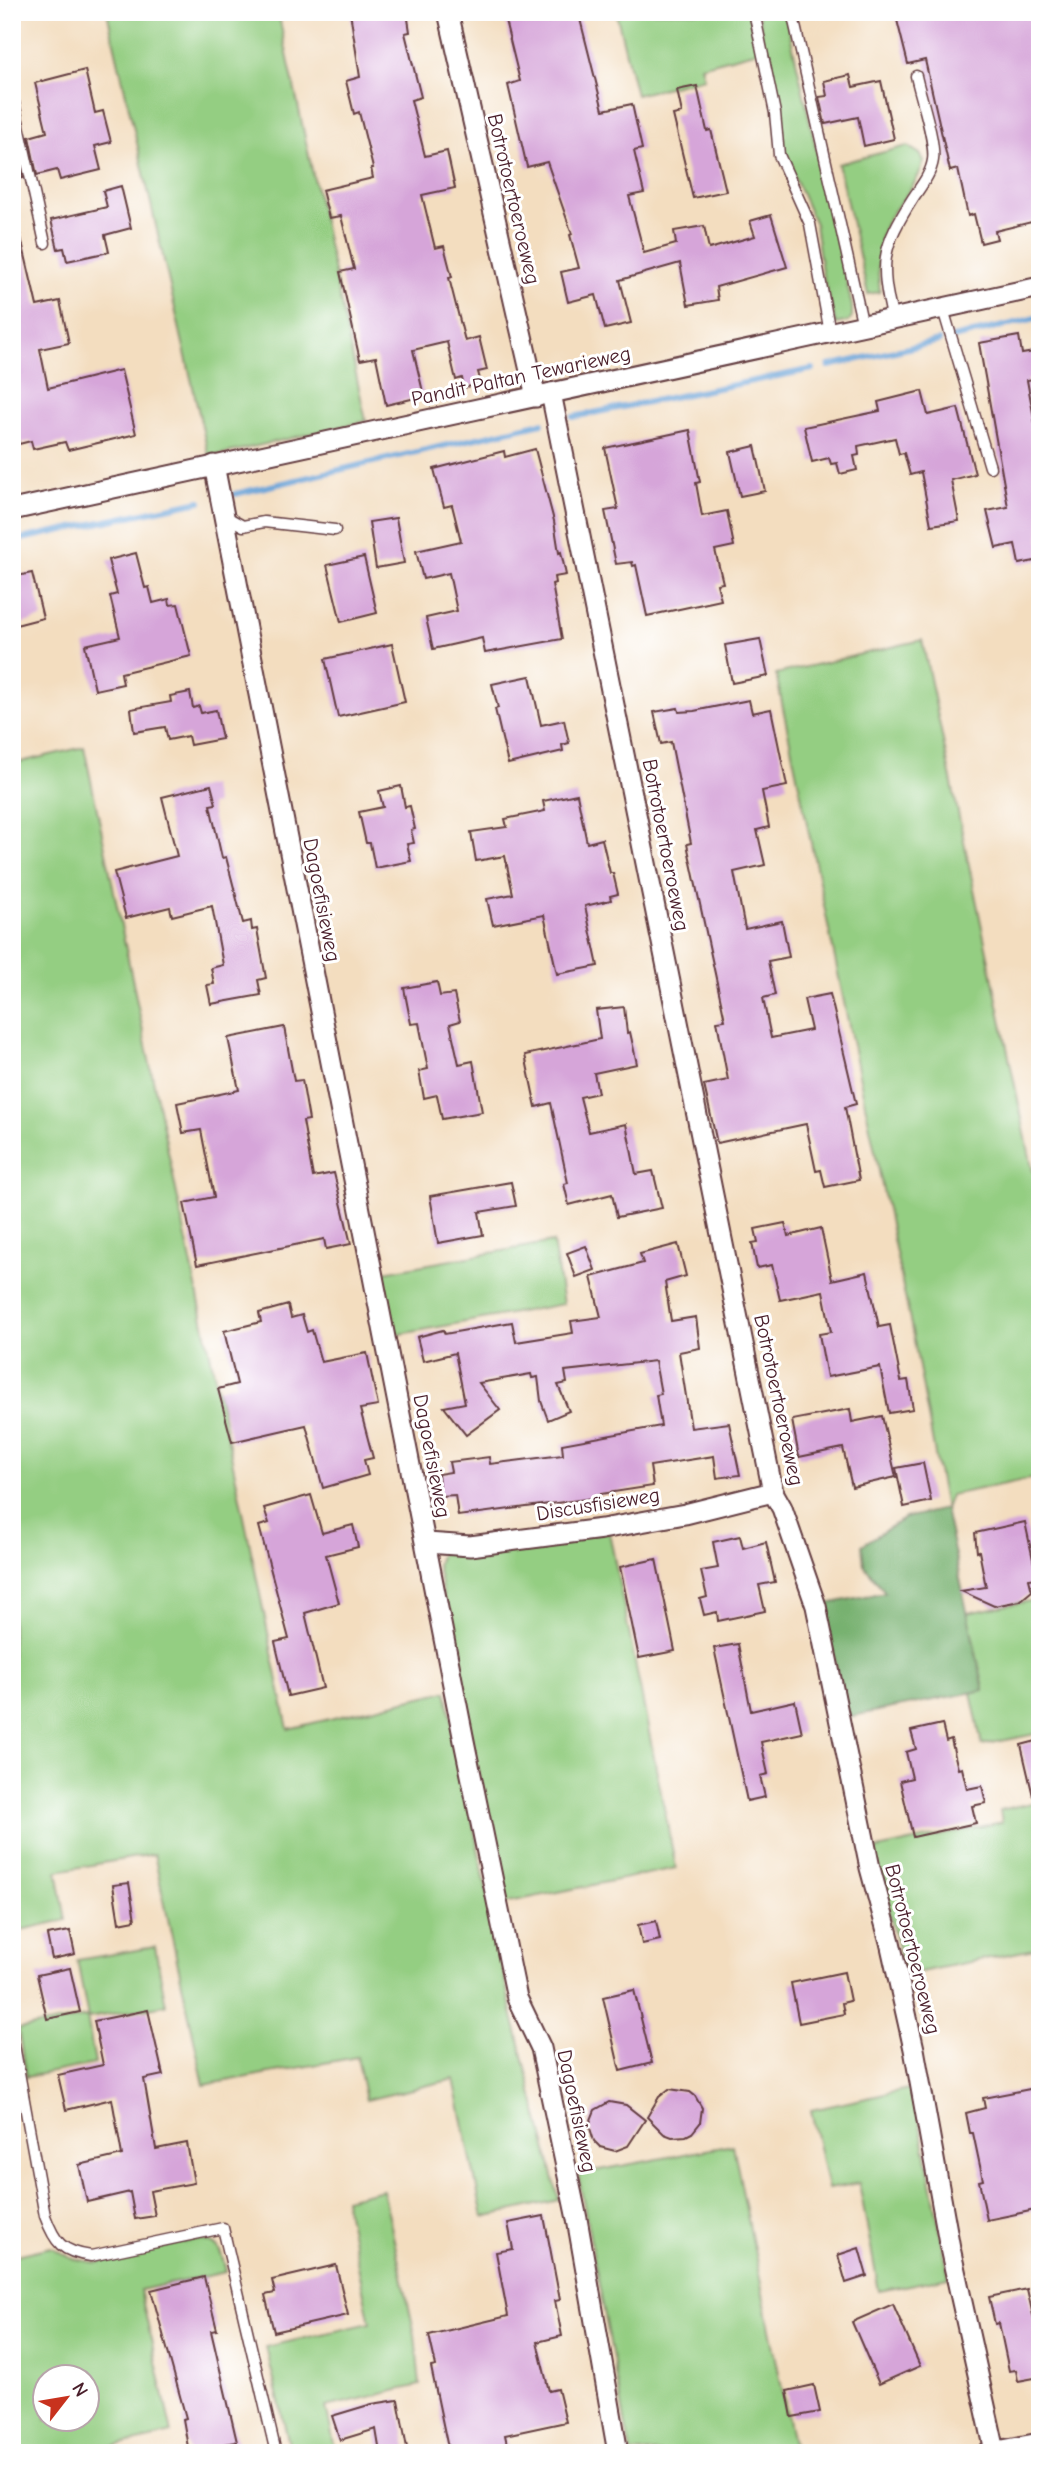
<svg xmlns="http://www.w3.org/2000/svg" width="1052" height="2465" font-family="'Comic Neue',sans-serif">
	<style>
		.green { fill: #94ce82; stroke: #6f7656; stroke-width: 2; fill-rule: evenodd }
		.forest { fill: #77b170; stroke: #60684e; stroke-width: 2 }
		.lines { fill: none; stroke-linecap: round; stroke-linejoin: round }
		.stream { stroke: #66a0d5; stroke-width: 6 }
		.building { fill: #d6a5d9 }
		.service-casing { stroke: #633c41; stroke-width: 13 }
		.minor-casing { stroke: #633c41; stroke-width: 23 }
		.service { stroke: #fff; stroke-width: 10 }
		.minor { stroke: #fff; stroke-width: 19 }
		.labels { text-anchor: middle; stroke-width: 6; stroke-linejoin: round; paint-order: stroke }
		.street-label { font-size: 21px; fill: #4a1f2b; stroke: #fff }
	</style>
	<rect width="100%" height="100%" fill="#fff"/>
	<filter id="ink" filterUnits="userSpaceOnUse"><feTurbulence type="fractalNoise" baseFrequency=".0143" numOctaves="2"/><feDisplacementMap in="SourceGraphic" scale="14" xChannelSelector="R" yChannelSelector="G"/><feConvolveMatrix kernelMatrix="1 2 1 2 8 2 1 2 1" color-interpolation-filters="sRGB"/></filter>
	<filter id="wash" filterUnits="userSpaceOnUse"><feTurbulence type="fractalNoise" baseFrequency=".00686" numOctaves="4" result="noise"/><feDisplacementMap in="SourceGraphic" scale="28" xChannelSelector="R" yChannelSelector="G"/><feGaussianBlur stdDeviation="1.57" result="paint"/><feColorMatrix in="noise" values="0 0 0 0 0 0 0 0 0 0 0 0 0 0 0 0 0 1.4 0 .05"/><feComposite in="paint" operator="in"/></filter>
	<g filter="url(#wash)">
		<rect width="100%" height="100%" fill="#f3ddbf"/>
		<!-- green -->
		<g class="green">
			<polygon points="107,12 278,12 366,421 209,457"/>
			<polygon points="616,12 750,12 758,51 701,66 704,78 636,95"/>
			<polygon points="758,12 785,12 852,306 852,317 849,321 836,324 822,272 815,224 781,147"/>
			<path d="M907,146L920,154L924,161C918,182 906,195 893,212C875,235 877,265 880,292L868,294L838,164Z"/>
			<polygon points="922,640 1033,1172 1040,1171 1040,1477 950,1495 945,1509 914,1340 776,674"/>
			<polygon points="84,747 288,1729 446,1691 509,2000 559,2200 483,2217 454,2079 366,2100 357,2057 204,2085 154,1854 57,1871 66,1920 12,1932 12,764"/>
			<polygon points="553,1242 563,1304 390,1336 378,1273"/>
			<polygon points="609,1532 676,1868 504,1903 437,1565 440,1555 448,1548"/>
			<polygon points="1040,1599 1040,1733 982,1745 971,1693 984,1689 967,1613"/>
			<polygon points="1040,1801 1040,1975 1034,1949 905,1975 873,1850 1002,1822 1000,1810"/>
			<polygon points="155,1947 166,2005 88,2018 77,1960"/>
			<polygon points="87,2017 95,2064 26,2077 18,2029"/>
			<polygon points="913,2088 949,2277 879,2291 859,2183 828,2189 811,2110"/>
			<polygon points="733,2145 795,2453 631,2453 578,2174"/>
			<polygon points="383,2190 415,2335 420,2385 326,2407 336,2453 291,2453 266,2347 370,2323 344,2199"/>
			<path d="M195,2240C220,2241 221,2250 226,2272L140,2290L172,2433L86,2453H16L12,2433V2256L51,2247L71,2258L97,2263ZM46,2378H88V2420H46Z"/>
		</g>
		<!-- forest -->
		<polygon class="forest" points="945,1509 984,1690 847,1717 822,1605 885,1592 864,1565 862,1545 905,1518"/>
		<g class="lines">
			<!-- stream -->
			<g class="stream">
				<polyline points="953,338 1040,317"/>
				<polyline points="829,366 939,341"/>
				<polyline points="573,417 813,369"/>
				<polyline points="235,494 542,423"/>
				<polyline points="12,541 200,501"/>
			</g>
		</g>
		<g id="blocks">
			<!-- building -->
			<g class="building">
				<polygon points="350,12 407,12 410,32 405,33 421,97 411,100 425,156 447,151 455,188 422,195 435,248 444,246 452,277 449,278 465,341 479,337 487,370 478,372 481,383 464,388 462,378 456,380 447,342 413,350 424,396 386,405 376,357 360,360 340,272 354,269 341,216 329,218 322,190 373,178 371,168 373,168 359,112 354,114 346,81 360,77"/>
				<polygon points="503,12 546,12 549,22 579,15 603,110 632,104 642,149 634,151 644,193 629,196 644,253 676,244 674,231 704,226 709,249 755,236 750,221 771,215 787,267 716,287 718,300 688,305 680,263 620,280 631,323 605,329 596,295 568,302 561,272 579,268 570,235 572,234 547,162 527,167 508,85 520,81"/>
				<polygon points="895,12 1040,12 1040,220 995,231 997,239 981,243 974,214 968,216 958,169 950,171 925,60 908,64"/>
				<polygon points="85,70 95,113 103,111 111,142 95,146 101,170 60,180 57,170 37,175 29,137 47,132 35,83"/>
				<polygon points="850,75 853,87 881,81 894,139 864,146 858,117 825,124 819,97 827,96 824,81"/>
				<polygon points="697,86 707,131 711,130 726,191 693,198 673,115 682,113 677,90"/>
				<polygon points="15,140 23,178 12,181 12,141"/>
				<polygon points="121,186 131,228 105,235 109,252 67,261 64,248 58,249 51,220 107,207 103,191"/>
				<polygon points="19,229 37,306 60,301 69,343 40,349 48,388 121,370 136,434 68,450 65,442 33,449 31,441 19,444 12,414 12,311 21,309 12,274 12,230"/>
				<polygon points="1019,336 1022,354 1040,351 1040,378 1027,380 1040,451 1040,560 1019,564 1015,544 996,548 987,511 1008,507 979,343"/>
				<polygon points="922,391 928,415 958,408 975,474 951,480 959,521 931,525 921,472 910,475 904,453 899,454 895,438 858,446 859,455 854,456 857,470 840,474 837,463 831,464 829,458 812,462 804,427 880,411 878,402"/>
				<polygon points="690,430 700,482 696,483 702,516 727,511 734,546 715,550 723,583 717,584 721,600 647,616 636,565 633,566 632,562 616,564 605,511 618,509 605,448"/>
				<polygon points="755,446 765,491 740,496 730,452"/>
				<polygon points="535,449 554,521 559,553 561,552 566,575 554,577 555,583 552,584 562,639 485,653 482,638 433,649 426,618 457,611 449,573 423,579 416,551 461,541 452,505 444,507 434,469 504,451 505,457"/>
				<polygon points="396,518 404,563 376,568 369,522"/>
				<polygon points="136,553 145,588 149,587 153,603 169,599 170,605 178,604 191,656 121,673 123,684 95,690 85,645 120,637 110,596 117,594 108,560"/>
				<polygon points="364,557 377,613 341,622 327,565"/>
				<polygon points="32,573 43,618 16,625 12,609 12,577"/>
				<polygon points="760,639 768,676 732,683 725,645"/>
				<polygon points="392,644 405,702 338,717 325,659"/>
				<polygon points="530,676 541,725 564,720 569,743 562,745 563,751 508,764 495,709 498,708 492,684"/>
				<polygon points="190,692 193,708 199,706 201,713 216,710 222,739 190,745 188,736 168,740 165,727 134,732 131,709 171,702 170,696"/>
				<polygon points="749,700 752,713 771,709 787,786 762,791 769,827 757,830 765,865 734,872 745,929 782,921 789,957 768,961 775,995 763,998 771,1038 811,1030 804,999 830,994 856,1104 845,1107 859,1180 825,1187 821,1170 816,1171 806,1124 717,1143 704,1085 728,1080 717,1021 725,1020 687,844 691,843 671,742 661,744 654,712 678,708 679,712 694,711"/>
				<polygon points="211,785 216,804 210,805 222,858 226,857 243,923 251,921 252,930 257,929 266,978 258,980 261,995 211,1004 207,985 214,984 211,968 223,965 212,906 172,916 170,907 126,918 114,872 177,856 162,797"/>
				<polygon points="401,786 405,807 410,806 415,829 411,830 414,843 407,844 411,861 375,868 370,843 366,843 359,812 383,807 379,791"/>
				<polygon points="577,794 587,843 602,839 610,873 613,873 618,894 610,896 611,900 585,906 598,966 557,974 544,915 493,925 487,899 513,894 505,856 476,861 471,832 507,827 505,819 545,811 543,801"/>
				<polygon points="437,982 440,996 454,994 460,1021 450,1024 459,1064 473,1061 482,1112 442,1119 437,1095 424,1098 419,1071 428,1069 419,1023 411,1024 404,988"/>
				<polygon points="624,1007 627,1033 630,1032 637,1064 594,1073 598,1093 580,1097 589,1132 626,1124 636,1174 653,1171 662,1208 617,1217 612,1194 569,1205 564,1184 568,1183 551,1103 536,1107 525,1055 600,1039 596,1010"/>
				<polygon points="284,1027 294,1081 302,1080 309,1120 303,1121 313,1177 334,1173 351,1244 326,1249 324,1239 197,1265 184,1203 214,1197 201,1130 183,1133 177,1103 239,1090 228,1038"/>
				<polygon points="511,1182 516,1206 479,1212 483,1235 438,1243 430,1196"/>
				<polygon points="785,1223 788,1236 821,1228 832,1280 867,1272 879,1327 890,1325 901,1381 908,1380 913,1409 889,1413 880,1367 827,1377 819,1334 831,1332 823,1291 780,1300 772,1265 757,1268 752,1243 758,1242 755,1229"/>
				<polygon points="678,1244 686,1276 665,1282 671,1321 696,1317 700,1348 679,1352 691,1428 729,1423 740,1475 717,1478 714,1456 650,1466 653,1486 594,1495 594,1498 458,1516 455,1495 440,1496 438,1474 451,1472 449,1462 489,1457 490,1464 563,1455 562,1444 661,1426 656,1395 661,1394 655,1361 565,1371 567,1383 558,1385 569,1411 548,1420 541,1401 538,1377 532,1378 531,1374 479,1383 500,1410 466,1435 444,1407 465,1403 455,1353 423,1361 417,1337 443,1330 445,1334 512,1322 516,1342 573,1333 571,1321 601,1317 591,1277 643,1263 640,1254"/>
				<polygon points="586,1246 595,1270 576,1277 567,1253"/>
				<polygon points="288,1305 291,1318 302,1315 307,1332 312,1330 321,1362 367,1353 378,1406 360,1409 373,1458 364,1460 368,1475 323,1488 306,1425 232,1442 218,1389 237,1384 224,1331 261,1322 259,1313"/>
				<polygon points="850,1409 852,1422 882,1416 896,1477 852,1487 843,1448 799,1457 792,1420"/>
				<polygon points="923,1463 931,1501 904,1507 896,1468"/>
				<polygon points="311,1495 322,1533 353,1525 358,1547 326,1555 339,1603 305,1613 323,1688 288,1696 275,1642 289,1639 259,1526 269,1523 264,1508"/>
				<polygon points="1025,1522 1037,1578 1029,1579 1032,1591 1020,1601 994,1606 961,1591 986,1587 979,1551 977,1552 975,1533"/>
				<polygon points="740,1536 743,1548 766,1542 775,1582 759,1585 765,1611 718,1621 717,1612 704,1615 700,1599 707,1597 701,1571 718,1568 713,1542"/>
				<polygon points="656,1559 675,1651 639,1658 620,1567"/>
				<polygon points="738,1644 751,1711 795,1701 802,1733 761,1742 768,1774 760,1776 765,1797 747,1801 714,1648"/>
				<polygon points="942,1724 946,1741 951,1739 958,1769 962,1768 967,1789 982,1786 986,1803 972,1806 976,1823 913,1837 900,1781 912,1778 906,1752 916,1749 911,1731"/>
				<polygon points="1040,1740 1040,1796 1033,1796 1021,1745"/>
				<polygon points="129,1883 135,1920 119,1923 113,1885"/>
				<polygon points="656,1921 660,1940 642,1944 638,1925"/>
				<polygon points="70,1931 75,1954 52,1959 47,1935"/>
				<polygon points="70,1968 80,2012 47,2019 37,1975"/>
				<polygon points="844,1972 850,2001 842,2003 844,2014 799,2023 791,1983"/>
				<polygon points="634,1990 652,2063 620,2071 603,1997"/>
				<polygon points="148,2010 163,2075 144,2079 156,2149 187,2143 194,2183 150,2191 155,2216 135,2219 130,2192 87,2202 79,2165 122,2155 112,2099 66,2110 58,2075 103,2065 94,2021"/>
				<polygon points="1040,2087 1040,2209 987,2220 979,2181 983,2180 973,2133 970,2133 966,2113 985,2108 983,2098"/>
				<polygon points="669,2089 690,2092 695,2096 702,2108 700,2123 692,2133 686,2136 672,2137 664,2134 647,2117 659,2097"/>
				<polygon points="609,2102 626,2105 645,2120 628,2146 615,2151 600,2147 594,2141 589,2125 595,2110"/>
				<polygon points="544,2216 560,2300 555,2301 562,2336 537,2342 549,2391 558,2389 566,2422 505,2435 509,2453 449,2453 431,2367 436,2366 429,2335 508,2316 496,2252 513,2249 508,2223"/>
				<polygon points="859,2248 867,2276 846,2283 838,2255"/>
				<polygon points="336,2265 348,2315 274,2332 265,2295 275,2293 272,2280"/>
				<polygon points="204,2277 217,2330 211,2331 237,2442 223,2444 224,2450 189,2453 183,2419 186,2418 151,2290"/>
				<polygon points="1027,2289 1040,2346 1040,2377 1018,2381 1016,2370 1009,2371 999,2323 995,2324 989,2297"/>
				<polygon points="893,2304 920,2366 879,2384 852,2322"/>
				<polygon points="814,2385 820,2412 792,2417 787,2391"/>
				<polygon points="398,2400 408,2453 380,2453 376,2429 340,2440 332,2416 372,2404"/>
			</g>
		</g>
	</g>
	<g filter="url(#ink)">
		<use href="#blocks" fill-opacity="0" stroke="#633c41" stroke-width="2"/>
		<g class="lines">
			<defs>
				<g id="service">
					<polyline points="754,12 775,113 779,155 810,224 830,333"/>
					<polyline points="792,12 863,326"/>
					<polyline points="12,94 45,243"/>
					<polyline points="943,309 990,467"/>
					<path d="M893,320C879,263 882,247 913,198C921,186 931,174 933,160C936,142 920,95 916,76"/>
					<polyline points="225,516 243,526 264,522 335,530"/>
					<path d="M12,2034L45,2216C55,2243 62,2252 91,2256L223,2228L276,2453"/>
				</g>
				<g id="minor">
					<polyline points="448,12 536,397"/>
					<polyline points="551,393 773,1492 782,1508 816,1606 870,1868 890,1942 914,2049 950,2248 995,2451"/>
					<polyline points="214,465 464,1741 517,1998 541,2048 577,2219 618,2453"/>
					<polyline points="12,510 1040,287"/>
					<polyline points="427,1543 470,1546 602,1529 685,1514 773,1492"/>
					<polyline points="987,2453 1040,2443"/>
				</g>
			</defs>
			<!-- service casing -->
			<use href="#service" class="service-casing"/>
			<!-- minor casing -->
			<use href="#minor" class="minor-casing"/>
			<!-- service -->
			<use href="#service" class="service"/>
			<!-- minor -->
			<use href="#minor" class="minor"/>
		</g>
	</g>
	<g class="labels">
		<!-- street labels -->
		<g class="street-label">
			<text transform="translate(514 199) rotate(77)" y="7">Botrotoertoeroeweg</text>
			<text transform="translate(521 376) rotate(-12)" y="7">Pandit Paltan Tewarieweg</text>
			<text transform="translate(666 845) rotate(79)" y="7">Botrotoertoeroeweg</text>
			<text transform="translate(322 900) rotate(79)" y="7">Dagoefisieweg</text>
			<text transform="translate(779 1400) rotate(78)" y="7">Botrotoertoeroeweg</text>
			<text transform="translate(432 1456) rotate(79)" y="7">Dagoefisieweg</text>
			<text transform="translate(598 1504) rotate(-9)" y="7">Discusfisieweg</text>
			<text transform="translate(913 1949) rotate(76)" y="7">Botrotoertoeroeweg</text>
			<text transform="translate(577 2111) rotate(78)" y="7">Dagoefisieweg</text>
		</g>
	</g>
	<!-- margin -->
	<rect width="1052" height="2465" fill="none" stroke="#fff" stroke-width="42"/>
	<!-- north arrow -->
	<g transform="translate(66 2398) rotate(59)"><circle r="33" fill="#ffffff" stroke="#b7a5aa" stroke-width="2"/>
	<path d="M0-5L12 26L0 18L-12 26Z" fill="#c8321e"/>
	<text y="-10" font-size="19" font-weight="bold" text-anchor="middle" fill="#4a1f2b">N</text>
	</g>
</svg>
